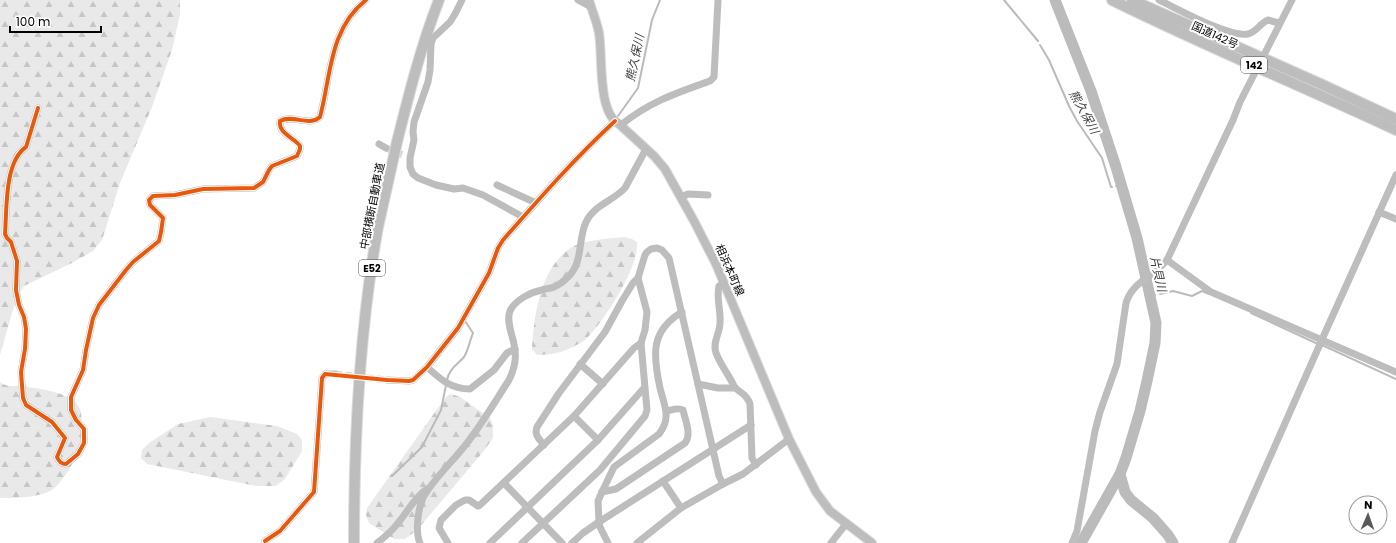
<svg xmlns="http://www.w3.org/2000/svg" width="1396" height="543" font-family="Poppins,'Noto Sans JP',sans-serif">
	<style>
		.forest { fill: url(#forest-firs) }
		.lines { fill: none; stroke-linecap: round; stroke-linejoin: round }
		.stream { stroke: #bbb; stroke-width: 2 }
		.river { stroke: #bbb; stroke-width: 11 }
		.minor-tunnel { stroke: #d9d9d9; stroke-width: 7; stroke-dasharray: 7 3.5; stroke-linecap: butt }
		.major-casing { stroke: #dbdbdb; stroke-width: 10 }
		.highway-casing { stroke: #dbdbdb; stroke-width: 12 }
		.minor { stroke: #bdbdbd; stroke-width: 7 }
		.major { stroke: #bdbdbd; stroke-width: 8 }
		.highway { stroke: #bdbdbd; stroke-width: 10 }
		.cycleway-casing { stroke: #fff; stroke-width: 6 }
		.cycleway { stroke: #e8590c; stroke-width: 4 }
		.labels { text-anchor: middle; stroke-width: 4; stroke-linejoin: round; paint-order: stroke }
		.shield { fill: #fff; stroke: #4c4c4c; stroke-width: 1 }
		.shield-label { font-size: 10px; font-weight: bold; fill: #000 }
		.street-label { font-size: 11px; fill: #000; stroke: #fff }
		.water-label { font-size: 12px; font-style: italic; fill: #3f3f3f; stroke: #fff }
	</style>
	<defs>
		<pattern id="forest-firs" width="22" height="20" patternUnits="userSpaceOnUse"><rect width="22" height="20" fill="#e9e9e9"/><path d="M5 1l3.5 6h-7zM16 11l3.5 6h-7z" fill="#c6c6c6"/></pattern>
	</defs>
	<rect width="100%" height="100%" fill="#fff"/>
	<!-- forest -->
	<g class="forest">
		<polygon points="0,0 180,0 180,14 172,50 152,107 120,183 102,240 93,251 72,263 24,286 18,295 12,313 0,355"/>
		<path d="M625,237L632,239L637,242C640,266 602,325 584,341C581,343 576,345 573,347C558,354 554,354 537,355L532,349C534,314 541,262 576,245C588,240 612,238 625,237Z"/>
		<path d="M0,382C6,387 13,386 20,386C36,388 74,392 80,409C83,417 82,438 80,446C77,458 63,482 53,489C41,498 15,498 0,498Z"/>
		<polygon points="451,394 460,397 490,418 493,425 493,438 483,452 418,529 405,539 394,539 369,523 366,515 367,508 435,412 447,396"/>
		<polygon points="210,417 277,426 297,434 302,440 302,451 285,479 276,486 256,486 147,464 141,458 142,450 149,443 178,424"/>
	</g>
	<g class="lines">
		<!-- stream -->
		<g class="stream">
			<polyline points="1004,0 1038,41"/>
			<polyline points="1040,45 1049,60 1069,106 1077,121 1102,158 1111,187 1112,187"/>
			<polyline points="618,116 638,88 652,20 660,0"/>
			<polyline points="1116,186 1121,185"/>
			<polyline points="1160,294 1173,291 1192,296 1202,291 1209,294"/>
			<polyline points="1150,295 1155,295"/>
			<polyline points="1251,313 1318,344"/>
			<polyline points="1322,345 1396,379"/>
			<path d="M447,380C449,369 457,365 464,357C468,351 470,340 473,333L465,321"/>
			<polyline points="392,476 422,447 441,410 446,385"/>
		</g>
		<!-- river -->
		<g class="river">
			<polyline points="1055,0 1091,91 1116,167 1137,238 1156,323 1155,343 1147,381 1140,411 1126,458 1120,474 1081,543"/>
			<polyline points="1120,474 1125,492 1131,500 1153,518 1168,535 1173,543"/>
		</g>
		<!-- minor-tunnel -->
		<g class="minor-tunnel">
			<polyline points="386,148 405,156"/>
			<polyline points="335,374 387,380"/>
		</g>
		<defs>
			<path id="major" d="M589,0C592,11 597,22 599,33C603,56 597,112 619,124L654,156L665,169L694,221L716,264L789,439L816,492L830,511L872,543"/>
			<g id="highway">
				<path d="M1112,0C1205,46 1302,86 1396,130"/>
				<polyline points="1132,0 1323,85 1396,119"/>
				<path d="M354,543C354,438 359,331 378,227C384,199 391,170 397,142C409,94 421,46 439,0"/>
			</g>
		</defs>
		<!-- major casing -->
		<use href="#major" class="major-casing"/>
		<!-- highway casing -->
		<use href="#highway" class="highway-casing"/>
		<!-- minor -->
		<g class="minor">
			<polyline points="462,0 455,14 450,22 433,38 431,44 430,70 428,82 414,122 413,132 414,140 410,158 410,167 413,174 418,178 436,185 454,189 463,188 483,195 523,217"/>
			<polyline points="578,0 591,7"/>
			<path d="M1159,0C1178,9 1230,38 1248,34C1257,32 1260,23 1268,20L1279,23"/>
			<path d="M38,108L26,147C4,162 7,210 5,234L7,238L11,242L17,261L16,290L19,305L24,317L26,329L25,349L21,372L23,398L26,405L52,422L65,438L57,457C59,462 61,464 66,464L78,454L84,443V429L76,420L71,410V397L83,370L86,350L93,318L99,305L126,270L133,262L159,241L161,232L163,218L150,205L149,200L153,196L175,195L203,189L254,188L263,182L269,170L272,166L297,156L300,149V146C294,137 278,134 280,121C292,114 309,127 320,117C331,76 329,29 366,0"/>
			<path d="M621,125C649,102 676,93 710,81L714,77L718,0"/>
			<polyline points="379,144 386,148"/>
			<polyline points="497,185 536,203"/>
			<polyline points="681,197 688,194 708,195"/>
			<polyline points="1379,212 1396,219"/>
			<polyline points="1167,260 1211,292 1396,372"/>
			<path d="M723,283L719,286C716,298 721,310 720,323C720,333 712,343 716,353C720,364 729,375 734,386C738,393 746,392 750,404L752,458L756,465"/>
			<polyline points="580,364 603,384"/>
			<path d="M427,367C440,379 451,389 470,389L494,370L507,353L515,349"/>
			<path d="M387,380L409,381L413,380L427,367L458,328L489,273L498,248L503,240C539,199 575,158 615,121"/>
			<polyline points="698,384 718,388 735,388"/>
			<polyline points="574,416 598,440"/>
			<path d="M544,445C539,439 534,435 537,427L559,393L605,332L622,301L633,283L638,278L645,255L647,252L651,249L657,248L662,250L669,258L719,476L723,484"/>
			<polyline points="663,481 681,508"/>
			<polyline points="504,483 562,543"/>
			<path d="M602,492L616,489L685,443C692,434 685,420 683,410C678,407 672,410 667,411"/>
			<polyline points="265,541 280,531 314,492 322,378 325,374 335,374"/>
			<path d="M377,543C385,537 392,531 398,523C408,511 414,498 427,489"/>
			<path d="M420,543C415,532 418,509 423,498C431,482 451,463 463,448C481,426 494,403 509,380C515,368 517,356 514,344C512,334 506,321 510,311C515,300 531,292 542,290C546,288 550,289 554,287C559,285 565,280 569,276C583,262 578,239 586,222C594,205 613,201 625,188L646,149"/>
			<polyline points="448,543 439,528 441,520 456,505 465,500 469,500 478,506 480,505 574,416 634,348 641,343"/>
			<polyline points="490,543 598,440 644,388"/>
			<polyline points="522,543 600,470 645,416 647,410 641,343 645,330 647,312 638,278"/>
			<polyline points="572,543 583,533 599,522 751,425"/>
			<path d="M608,543L600,527L599,522L598,501L602,492L614,467L659,434C672,418 664,405 660,388C653,355 650,331 682,312"/>
			<polyline points="637,543 681,508 723,484 743,474 789,439"/>
			<polyline points="831,543 846,524"/>
			<path d="M1072,543L1077,531L1095,431L1100,412L1117,364L1126,303C1132,282 1154,276 1167,260L1233,120L1240,102L1292,0"/>
			<polyline points="1232,543 1324,335 1396,175"/>
		</g>
		<!-- major -->
		<use href="#major" class="major"/>
		<!-- highway -->
		<use href="#highway" class="highway"/>
		<defs>
			<g id="cycleway">
				<path d="M38,108L26,147C4,162 7,210 5,234L7,238L11,242L17,261L16,290L19,305L24,317L26,329L25,349L21,372L23,398L26,405L52,422L65,438L57,457C59,462 61,464 66,464L78,454L84,443V429L76,420L71,410V397L83,370L86,350L93,318L99,305L126,270L133,262L159,241L161,232L163,218L150,205L149,200L153,196L175,195L203,189L254,188L263,182L269,170L272,166L297,156L300,149V146C294,137 278,134 280,121C292,114 309,127 320,117C331,76 329,29 366,0"/>
				<path d="M265,541L280,531L314,492L322,378L325,374L387,380L409,381L413,380L427,367L458,328L489,273L498,248L503,240C539,199 575,158 615,121"/>
			</g>
		</defs>
		<!-- cycleway casing -->
		<use href="#cycleway" class="cycleway-casing"/>
		<!-- cycleway -->
		<use href="#cycleway" class="cycleway"/>
	</g>
	<g class="labels">
		<!-- shield labels -->
		<g class="shield">
			<rect x="1241" y="57" width="26" height="16" rx="3"/>
			<rect x="359" y="260" width="26" height="16" rx="3"/>
		</g>
		<g class="shield-label">
			<text x="1254" y="69">142</text>
			<text x="372" y="272">E52</text>
		</g>
		<!-- street labels -->
		<g class="street-label">
			<text transform="translate(1215 35) rotate(24)" y="4">国道142号</text>
			<text transform="translate(372 206) rotate(-79)" y="4">中部横断自動車道</text>
			<text transform="translate(730 270) rotate(66)" y="4">相浜本町線</text>
		</g>
		<!-- water labels -->
		<g class="water-label">
			<text transform="translate(635 58) rotate(-78)" y="4">熊久保川</text>
			<text transform="translate(1084 112) rotate(61)" y="4">熊久保川</text>
			<text transform="translate(1158 274) rotate(77)" y="4">片貝川</text>
		</g>
	</g>
	<!-- north arrow -->
	<g transform="translate(1368 515) rotate(2)"><circle r="19" fill="#ffffff" stroke="#999999"/>
	<path d="M0-3L7 15L0 10L-7 15Z" fill="#595959"/>
	<text y="-6" font-size="11" font-weight="bold" text-anchor="middle" fill="#000000">N</text>
	</g>
	<!-- scale -->
	<path d="M10 26v6h91v-6" fill="none" stroke="#000000" stroke-width="2"/>
	<text x="16" y="26" font-size="12" fill="#000000" stroke="#ffffff" stroke-width="3" paint-order="stroke">100 m</text>
</svg>
